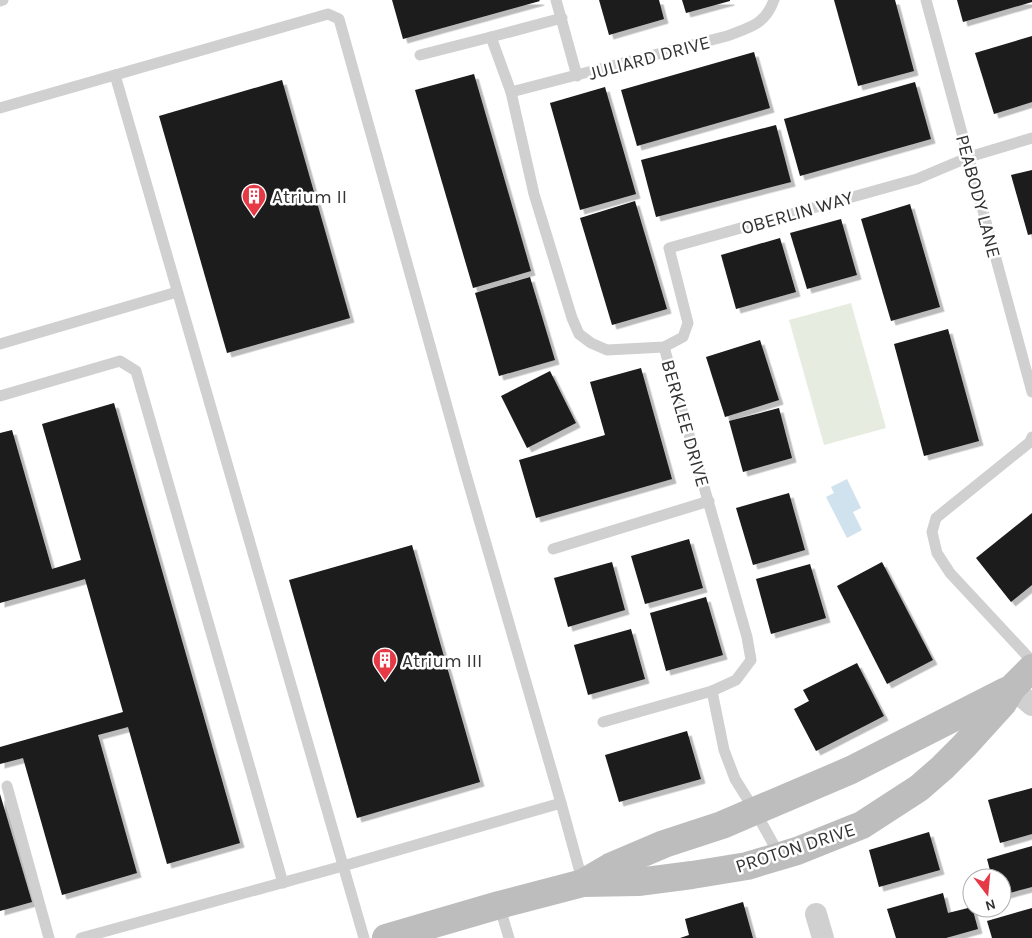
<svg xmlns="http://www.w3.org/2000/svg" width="1032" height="938" font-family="Karla,sans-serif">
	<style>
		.green { fill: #e6ecdf }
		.water { fill: #cfe2ee }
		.building { fill: #1a1a1a; filter: url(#shadow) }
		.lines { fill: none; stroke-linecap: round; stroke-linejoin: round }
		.lane { stroke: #d0d0d0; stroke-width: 11 }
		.street { stroke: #d0d0d0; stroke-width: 22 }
		.secondary { stroke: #bdbdbd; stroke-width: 28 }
		.labels { text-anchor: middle; stroke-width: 5; stroke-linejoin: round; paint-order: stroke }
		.street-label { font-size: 19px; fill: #333; stroke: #fff }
		.poi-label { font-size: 19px; fill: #333; stroke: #fff; text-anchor: start }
	</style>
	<defs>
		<filter id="shadow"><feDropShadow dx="4.5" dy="4.5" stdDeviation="0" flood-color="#0004"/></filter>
	</defs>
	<rect width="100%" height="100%" fill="#fff"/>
	<!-- green -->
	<polygon class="green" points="851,303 886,428 824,445 789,320"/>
	<!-- water -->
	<polygon class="water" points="847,479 861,508 853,512 862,530 847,538 826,497 834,493 831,487"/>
	<!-- building -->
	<g class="building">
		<polygon points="392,0 539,0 540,1 403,39"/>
		<polygon points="599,0 659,0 664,19 609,35"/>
		<polygon points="682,0 730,0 730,1 686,13"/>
		<polygon points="834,0 895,0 914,71 858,86"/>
		<polygon points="957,0 1032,0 1032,2 963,22"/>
		<polygon points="1032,36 1032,102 994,114 975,53"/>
		<polygon points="754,52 770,108 637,146 621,90"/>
		<polygon points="474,74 531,271 473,288 415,90"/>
		<polygon points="282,80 350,318 227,353 159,116"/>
		<polygon points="915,82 931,139 800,176 784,119"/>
		<polygon points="605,87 636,194 580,210 550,103"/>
		<polygon points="776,125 791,182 656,217 641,160"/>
		<polygon points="1032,170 1032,234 1028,235 1011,175"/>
		<polygon points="635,201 667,309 612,325 580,218"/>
		<polygon points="910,204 940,307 891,321 861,219"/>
		<polygon points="841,219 857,275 807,289 790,233"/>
		<polygon points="780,238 796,292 736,309 721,255"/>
		<polygon points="530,277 555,360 499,376 475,293"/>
		<polygon points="948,329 979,441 924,456 894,344"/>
		<polygon points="760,340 779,400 725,417 706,357"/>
		<polygon points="641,368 672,479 536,518 519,460 605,435 590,382"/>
		<polygon points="550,371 576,423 527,448 501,396"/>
		<polygon points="114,403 240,843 167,864 128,727 98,735 137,873 62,895 23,758 0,764 0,747 123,712 85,579 0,603 0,433 12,430 52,569 81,560 42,424"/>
		<polygon points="779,408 792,458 743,472 729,421"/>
		<polygon points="789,493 805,550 753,565 736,508"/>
		<polygon points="1032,513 1032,585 1011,602 976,558"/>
		<polygon points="689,539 703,588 645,604 631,556"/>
		<polygon points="412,545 480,782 357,818 289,580"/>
		<polygon points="612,562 625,610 568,627 554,578"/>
		<polygon points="882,562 933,660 887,684 837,586"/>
		<polygon points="810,564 826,618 771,634 756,579"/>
		<polygon points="706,597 723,655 666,671 650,613"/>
		<polygon points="631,629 645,679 588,695 574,645"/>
		<polygon points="857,663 884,716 816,751 794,709 809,701 803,690"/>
		<polygon points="687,731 701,779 619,802 605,755"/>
		<polygon points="1032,788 1032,834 1000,843 988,800"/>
		<polygon points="0,794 32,902 0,911"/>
		<polygon points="929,832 940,870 879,887 869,850"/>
		<polygon points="1032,846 1032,887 1002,895 1002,878 992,878 987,859"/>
		<polygon points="943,893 948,913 972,907 978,929 946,938 896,938 887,909"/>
		<polygon points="743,902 753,938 680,938 689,935 685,919"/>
		<polygon points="1032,908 1032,938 992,938 987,921"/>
	</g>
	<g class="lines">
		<!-- lane -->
		<g class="lane">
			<polyline points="556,0 577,76"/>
			<polyline points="926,0 1032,392"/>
			<polyline points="0,1 3,0"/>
			<polyline points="491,37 511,92 534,194 572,318 579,334 591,343 607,350 664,347 683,337 688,323 669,248 917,179 969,157 1032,138"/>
			<polyline points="420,55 491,37 562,18"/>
			<polyline points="115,75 364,938"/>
			<path d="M511,92L727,36C750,27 765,25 774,0"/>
			<polyline points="0,108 328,14 339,19 465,471 561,803 343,866 81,938"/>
			<polyline points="0,344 177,292"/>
			<polyline points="0,396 120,361 136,371 283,883"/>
			<polyline points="1032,437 1030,442 936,518 932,532 937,553 950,573 1032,661"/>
			<polyline points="553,549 709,501"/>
			<polyline points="712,691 724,750 735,779 755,811 780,856"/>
			<polyline points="603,722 712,691 736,680 751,660 747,637 664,347"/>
			<polyline points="7,786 49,938"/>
			<polyline points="561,803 583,883"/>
			<polyline points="499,905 509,938"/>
		</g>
		<!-- street -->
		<g class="street">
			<polyline points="1012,688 1032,705"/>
			<polyline points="816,914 823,938"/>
		</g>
		<!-- secondary -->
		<g class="secondary">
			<polyline points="586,881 610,867 664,844 722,825 851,770 1006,691"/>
			<polyline points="386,938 499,905 583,883 638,882 692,875 747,866 797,851 862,825 919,788 942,768 964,746 1003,703 1012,688 1032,668"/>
		</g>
	</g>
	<!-- icons -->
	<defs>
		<symbol id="building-pin" viewBox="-11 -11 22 30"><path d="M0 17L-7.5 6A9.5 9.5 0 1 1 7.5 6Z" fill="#e63946" stroke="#fff"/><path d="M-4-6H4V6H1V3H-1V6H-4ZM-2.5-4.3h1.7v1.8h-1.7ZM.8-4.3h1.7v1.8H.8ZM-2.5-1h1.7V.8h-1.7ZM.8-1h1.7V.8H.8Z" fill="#fff"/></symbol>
	</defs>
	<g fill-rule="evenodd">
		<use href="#building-pin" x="240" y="182" width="28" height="38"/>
		<use href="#building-pin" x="371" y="646" width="28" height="38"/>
	</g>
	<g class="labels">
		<!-- street labels -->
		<g class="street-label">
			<text transform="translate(649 57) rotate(-15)" y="7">JULIARD DRIVE</text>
			<text transform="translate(979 196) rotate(75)" y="7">PEABODY LANE</text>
			<text transform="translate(797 212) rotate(-16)" y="7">OBERLIN WAY</text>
			<text transform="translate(686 423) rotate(74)" y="7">BERKLEE DRIVE</text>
			<text transform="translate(795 847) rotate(-18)" y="7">PROTON DRIVE</text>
		</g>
		<!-- poi labels -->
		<g class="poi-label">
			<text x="272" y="203">Atrium II</text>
			<text x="402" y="667">Atrium III</text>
		</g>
	</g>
	<!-- north arrow -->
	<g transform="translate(987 893) rotate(164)"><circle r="24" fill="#ffffff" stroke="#adadad"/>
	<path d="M0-4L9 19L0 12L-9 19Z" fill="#e63946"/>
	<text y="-8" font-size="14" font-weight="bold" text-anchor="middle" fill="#333333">N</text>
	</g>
</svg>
